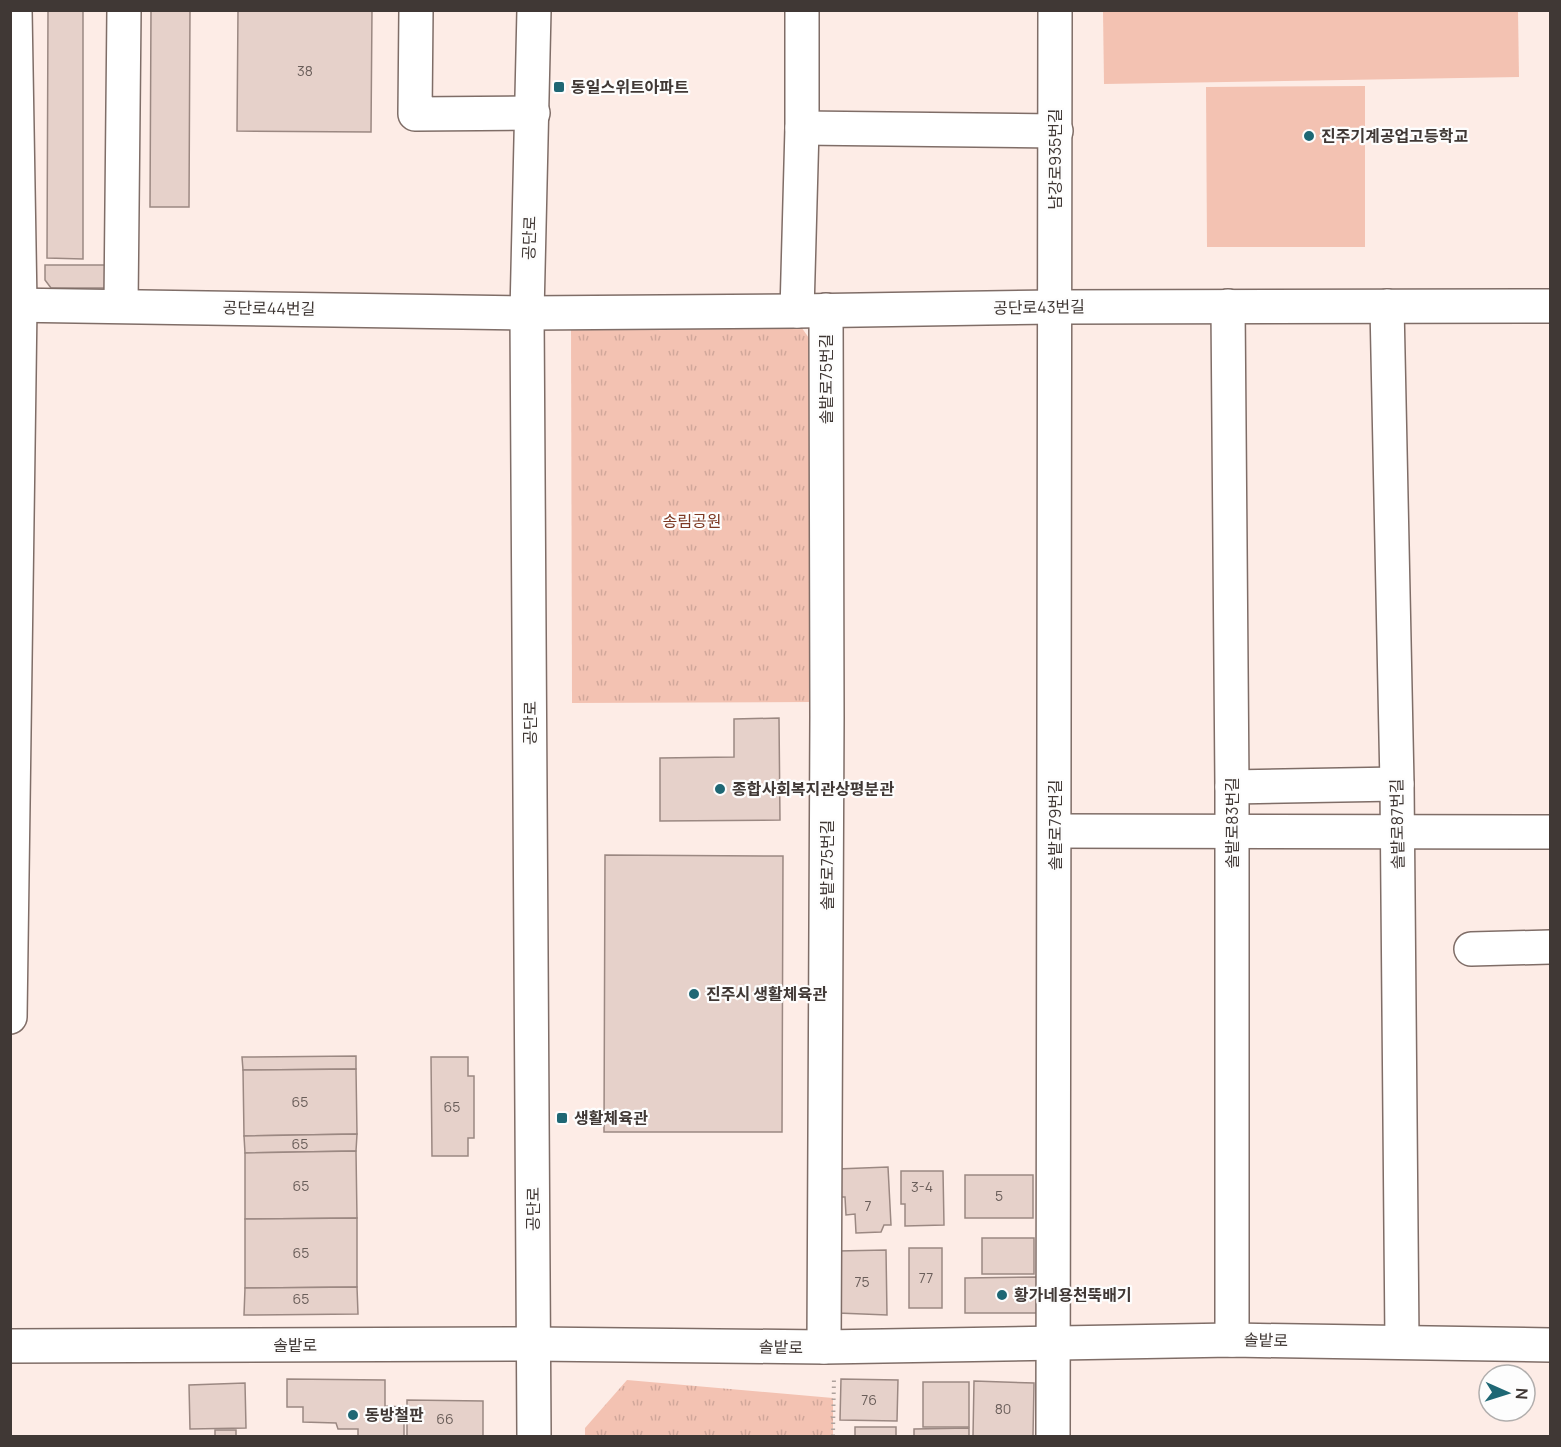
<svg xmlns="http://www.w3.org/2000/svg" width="1561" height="1447" font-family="Manrope,'Noto Sans KR',sans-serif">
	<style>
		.grass { fill: url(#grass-tufts) }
		.garden { fill: #f3c2b2 }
		.building { fill: #e6d1ca; stroke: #9b8882; stroke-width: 1.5 }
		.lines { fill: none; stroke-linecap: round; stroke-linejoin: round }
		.minor-casing { stroke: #7f6d67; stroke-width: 36 }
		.path { stroke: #aea19c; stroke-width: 4; stroke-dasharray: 1.5 4.5; stroke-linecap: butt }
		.minor { stroke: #fff; stroke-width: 33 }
		.poi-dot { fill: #1e6774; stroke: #fdfdfd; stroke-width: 2 }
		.labels { text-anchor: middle; stroke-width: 4.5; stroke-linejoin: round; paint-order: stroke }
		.number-label { font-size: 14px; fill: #6a5e5a }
		.poi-label { font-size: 16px; font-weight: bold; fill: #403835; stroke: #fdfdfd; text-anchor: start }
		.street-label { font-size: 16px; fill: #403835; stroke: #fdfdfd }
		.park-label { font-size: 16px; fill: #7c3822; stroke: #fdfdfd }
	</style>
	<defs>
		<pattern id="grass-tufts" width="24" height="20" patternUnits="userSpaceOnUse" patternTransform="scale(1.5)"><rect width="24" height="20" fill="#f3c2b2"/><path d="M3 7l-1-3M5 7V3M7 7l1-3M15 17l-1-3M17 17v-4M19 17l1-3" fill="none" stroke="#d1a79a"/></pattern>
	</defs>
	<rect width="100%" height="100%" fill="#fdece6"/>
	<!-- grass -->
	<g class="grass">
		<polygon points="797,321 811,341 813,702 572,703 571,323"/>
		<polygon points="627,1380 833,1398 833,1436 585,1436 585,1428"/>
	</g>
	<!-- garden -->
	<g class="garden">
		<polygon points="1103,11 1518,11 1519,77 1104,84"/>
		<polygon points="1365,86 1365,247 1207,247 1206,87"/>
	</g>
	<!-- building -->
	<g class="building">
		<polygon points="48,10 83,10 83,259 47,258"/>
		<polygon points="151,10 190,10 189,207 150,207"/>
		<polygon points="238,10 372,10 371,132 237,131"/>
		<polygon points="45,265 112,265 112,288 51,288 45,280"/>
		<polygon points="779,718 780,820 660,821 660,758 734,757 734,719"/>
		<polygon points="605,855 783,856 782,1132 604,1132"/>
		<polygon points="356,1056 356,1069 243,1070 242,1057"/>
		<polygon points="431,1057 468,1057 468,1076 474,1076 474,1138 468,1138 468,1156 432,1156"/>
		<polygon points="356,1069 357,1134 244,1136 243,1070"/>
		<polygon points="357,1134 356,1151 245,1153 244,1136"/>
		<polygon points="356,1151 357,1218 245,1219 245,1153"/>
		<polygon points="888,1167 891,1225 884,1225 881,1232 856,1233 855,1214 846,1215 845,1197 839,1197 837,1169"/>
		<polygon points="901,1171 943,1171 944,1225 905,1226 905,1204 901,1204"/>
		<rect x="965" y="1175" width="68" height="43"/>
		<polygon points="357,1218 357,1287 245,1288 245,1219"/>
		<rect x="982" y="1238" width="52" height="36"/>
		<rect x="909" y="1248" width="33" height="60"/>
		<polygon points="886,1250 887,1315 838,1313 838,1251"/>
		<polygon points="1038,1277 1038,1313 965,1313 965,1278"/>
		<polygon points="357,1287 358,1314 244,1315 245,1288"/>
		<polygon points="287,1379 385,1380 385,1406 404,1407 404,1436 358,1436 358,1429 338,1429 336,1423 303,1422 303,1407 287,1407"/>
		<polygon points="841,1379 898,1380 897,1421 840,1420"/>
		<polygon points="974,1381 1034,1383 1033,1436 973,1436"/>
		<rect x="923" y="1382" width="46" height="45"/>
		<polygon points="245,1383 246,1428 190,1429 189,1385"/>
		<polygon points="407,1400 483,1401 483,1436 407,1436"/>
		<rect x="855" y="1427" width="41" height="9"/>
		<polygon points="969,1428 969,1436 914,1436 914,1429"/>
		<rect x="215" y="1430" width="21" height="6"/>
	</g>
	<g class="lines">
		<defs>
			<g id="minor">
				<polyline points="416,10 415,114 533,113"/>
				<polyline points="534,10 527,313 534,1436"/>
				<polyline points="802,128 1056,131"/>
				<polyline points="10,305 527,313 797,311 1054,307 1550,306"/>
				<polyline points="121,305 124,10"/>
				<polyline points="1228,306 1232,787 1232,1340"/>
				<polyline points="1387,306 1397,784 1402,1342"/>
				<polyline points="797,311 802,128 802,10"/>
				<polyline points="1232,787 1397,784"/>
				<polyline points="1055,831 1550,832"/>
				<polyline points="1471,949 1550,947"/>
				<polyline points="10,1017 20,305 15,10"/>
				<polyline points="10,1346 533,1344 824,1347 1232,1340 1550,1345"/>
				<polyline points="824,1347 827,717 826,310"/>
				<polyline points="1053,1436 1055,10"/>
			</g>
		</defs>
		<!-- minor casing -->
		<use href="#minor" class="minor-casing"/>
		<!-- path -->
		<polyline class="path" points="833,1436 834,1377"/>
		<!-- minor -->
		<use href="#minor" class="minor"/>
	</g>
	<!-- markers -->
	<g class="poi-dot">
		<rect x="553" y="81" width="12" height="12" rx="3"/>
		<circle cx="1309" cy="136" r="6"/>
		<circle cx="720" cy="789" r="6"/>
		<circle cx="694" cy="994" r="6"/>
		<rect x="556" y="1112" width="12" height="12" rx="3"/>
		<circle cx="1002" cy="1295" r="6"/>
		<circle cx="353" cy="1415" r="6"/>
	</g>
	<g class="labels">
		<!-- number labels -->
		<g class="number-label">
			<text x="305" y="76">38</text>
			<text x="300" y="1107">65</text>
			<text x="452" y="1112">65</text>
			<text x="300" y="1149">65</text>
			<text x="301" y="1191">65</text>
			<text x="922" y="1192">3-4</text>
			<text x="999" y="1201">5</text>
			<text x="868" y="1211">7</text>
			<text x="301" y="1258">65</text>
			<text x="926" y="1283">77</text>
			<text x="862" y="1287">75</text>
			<text x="301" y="1304">65</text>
			<text x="869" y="1405">76</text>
			<text x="1003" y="1414">80</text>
			<text x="445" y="1424">66</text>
		</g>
		<!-- poi labels -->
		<g class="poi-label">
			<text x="571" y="93">동일스위트아파트</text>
			<text x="1321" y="142">진주기계공업고등학교</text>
			<text x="732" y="795">종합사회복지관상평분관</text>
			<text x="706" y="1000">진주시 생활체육관</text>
			<text x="574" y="1124">생활체육관</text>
			<text x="1014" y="1301">황가네용천뚝배기</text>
			<text x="365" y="1421">동방철판</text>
		</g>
		<!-- street labels -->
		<g class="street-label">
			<text transform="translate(1055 159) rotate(-90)" y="6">남강로935번길</text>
			<text transform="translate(529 238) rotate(-88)" y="6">공단로</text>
			<text transform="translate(1039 307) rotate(-1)" y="6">공단로43번길</text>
			<text transform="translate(269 308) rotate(1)" y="6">공단로44번길</text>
			<text transform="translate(826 379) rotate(-90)" y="6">솔밭로75번길</text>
			<text transform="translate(530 723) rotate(-90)" y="6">공단로</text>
			<text transform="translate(1232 823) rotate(-90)" y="6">솔밭로83번길</text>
			<text transform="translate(1397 824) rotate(-91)" y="6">솔밭로87번길</text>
			<text transform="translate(1055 825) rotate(-90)" y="6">솔밭로79번길</text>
			<text transform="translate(827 865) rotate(-90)" y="6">솔밭로75번길</text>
			<text transform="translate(533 1209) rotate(-90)" y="6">공단로</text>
			<text transform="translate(1266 1340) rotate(1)" y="6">솔밭로</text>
			<text x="295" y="1351">솔밭로</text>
			<text transform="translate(781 1347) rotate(1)" y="6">솔밭로</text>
		</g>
		<!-- park labels -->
		<g class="park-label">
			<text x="692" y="527">송림공원</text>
		</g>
	</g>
	<!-- border -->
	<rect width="1561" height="1447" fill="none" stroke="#403835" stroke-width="24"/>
	<!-- north arrow -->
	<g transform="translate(1507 1393) rotate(93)"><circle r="28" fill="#fdfdfd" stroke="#b1aead" stroke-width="1.5"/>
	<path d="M0-4.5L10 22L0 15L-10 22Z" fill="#1e6774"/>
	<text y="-9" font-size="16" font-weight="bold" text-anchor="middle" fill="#403835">N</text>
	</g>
</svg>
